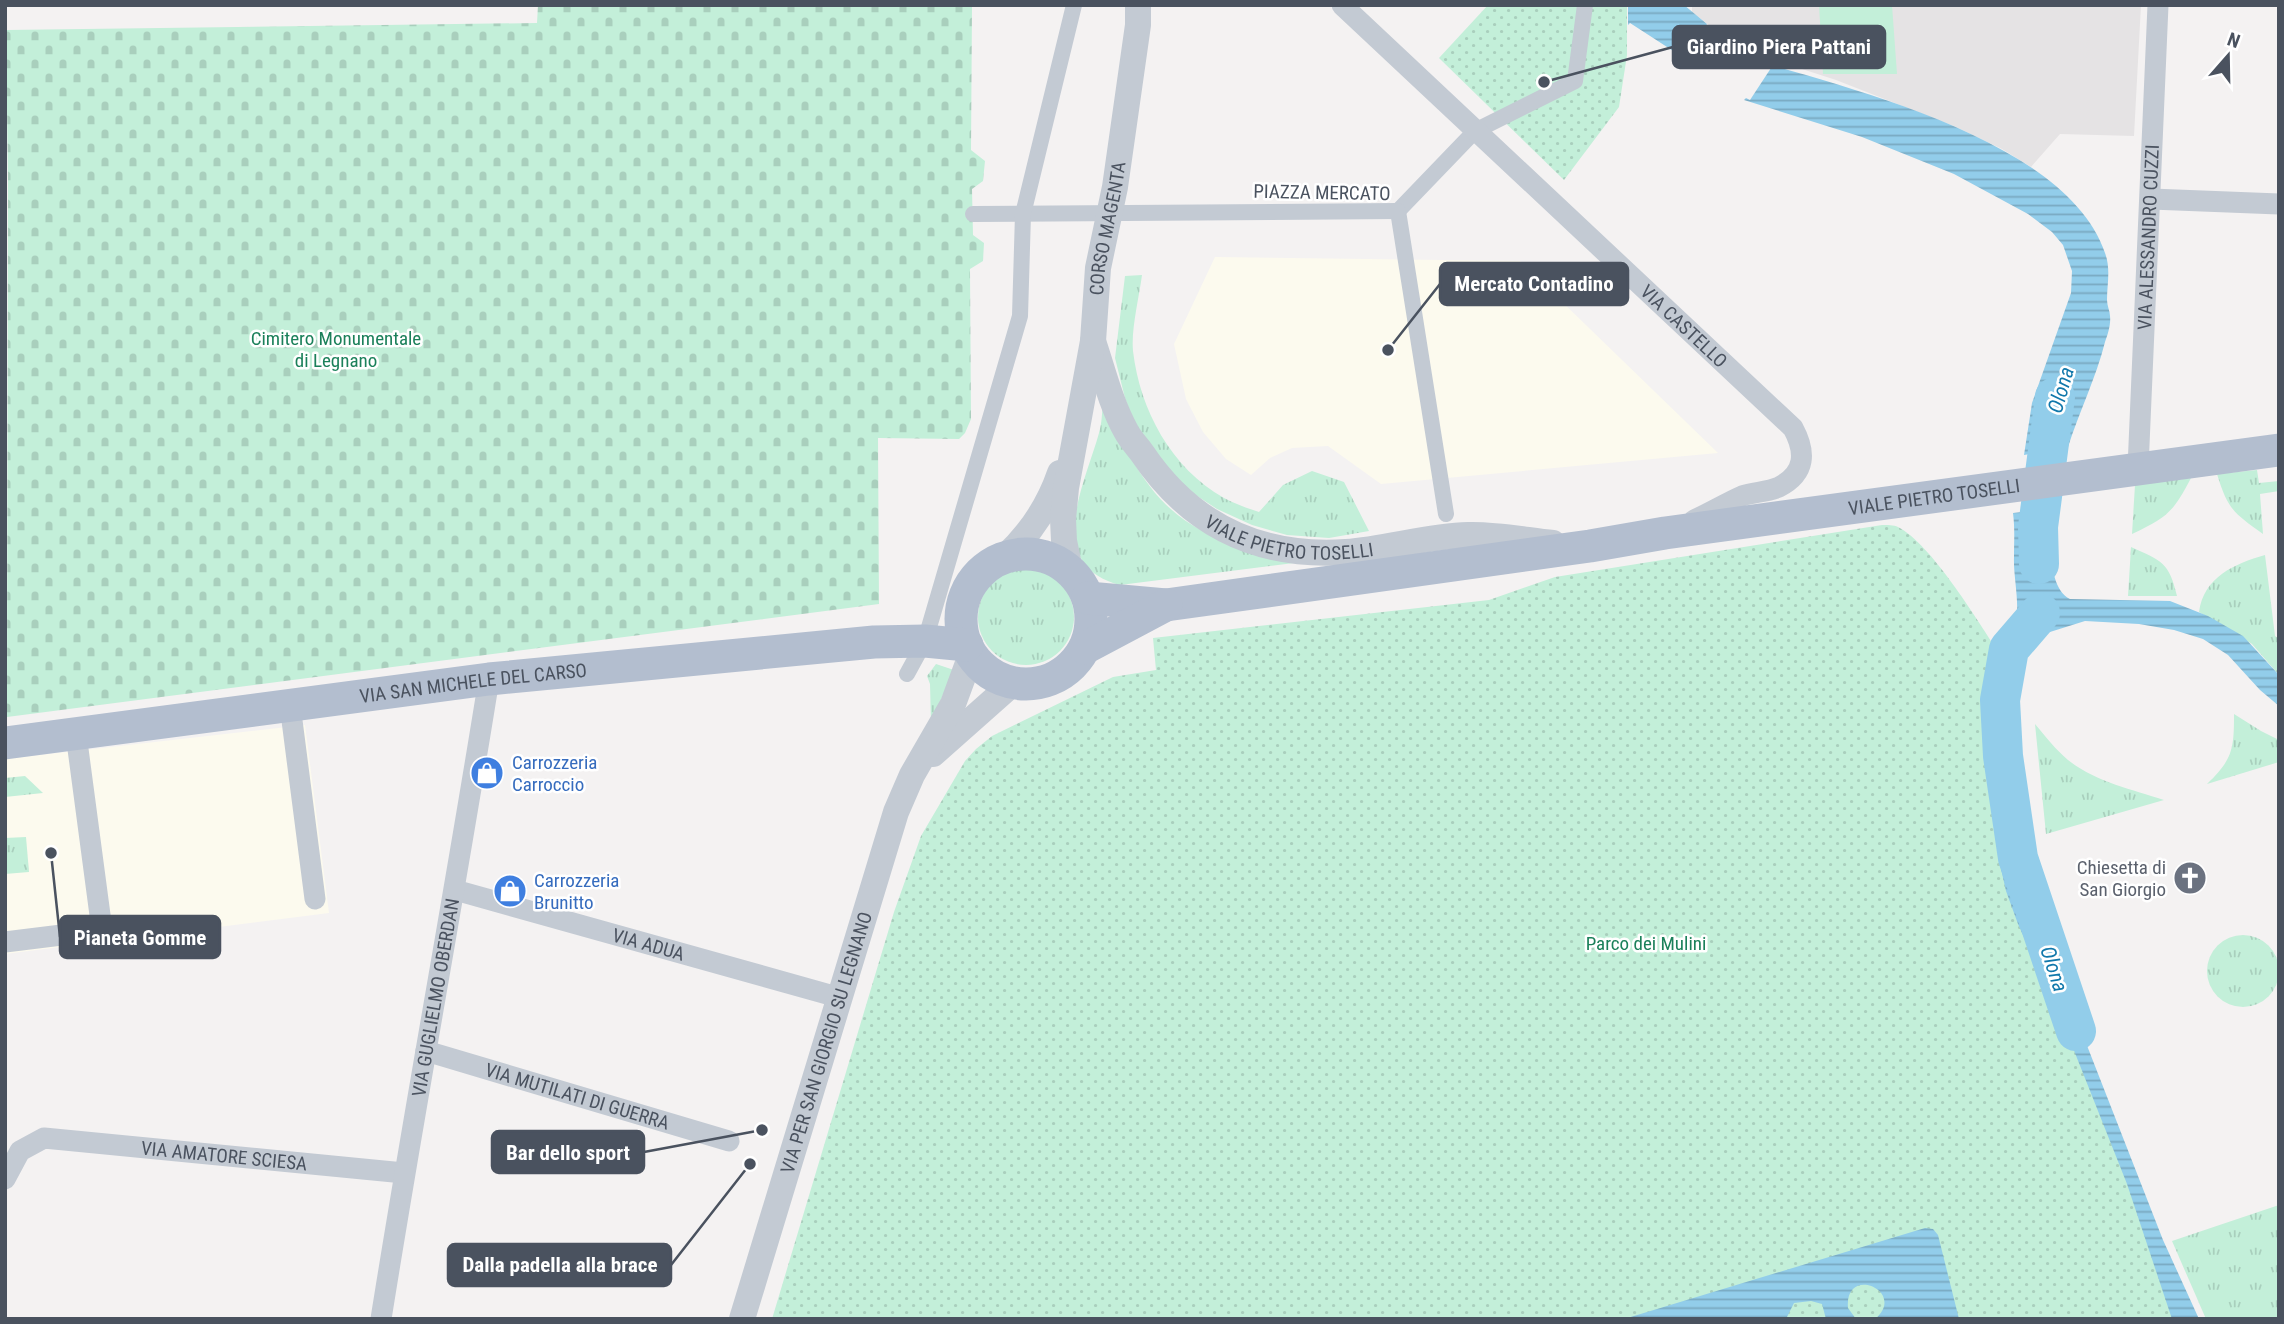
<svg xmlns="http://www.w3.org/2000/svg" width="2284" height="1324" font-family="'Roboto Condensed',sans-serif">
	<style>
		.commercial { fill: #fcfaee }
		.education { fill: #e5e3e4 }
		.grass { fill: url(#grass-tufts) }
		.cemetery { fill: url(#cemetery-stones) }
		.park { fill: url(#park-dots) }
		.garden { fill: #c3efd9 }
		.water { fill: url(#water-rules) }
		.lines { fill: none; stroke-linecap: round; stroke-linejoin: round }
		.river { stroke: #92cdea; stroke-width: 40 }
		.pedestrian { stroke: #c3cad3; stroke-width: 16 }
		.minor { stroke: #c3cad3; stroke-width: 21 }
		.tertiary { stroke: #c3cad3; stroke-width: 26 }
		.primary { stroke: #b3becf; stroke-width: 33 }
		.labels { text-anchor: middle; stroke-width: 5; stroke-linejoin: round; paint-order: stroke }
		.street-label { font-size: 19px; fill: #4a525f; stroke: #fff }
		.park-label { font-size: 19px; fill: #1b805a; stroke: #fff }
		.shop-label { font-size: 19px; fill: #366cbe; stroke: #fff; text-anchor: start }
		.worship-label { font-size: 19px; fill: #5b616d; stroke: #fff; text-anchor: end }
		.water-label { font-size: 21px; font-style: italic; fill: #1178ab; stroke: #fff }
		.leader { fill: none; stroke: #4a525f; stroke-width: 2.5 }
		.callout-dot { fill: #4a525f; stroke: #fff; stroke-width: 2.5 }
		.callout { fill: #4a525f; stroke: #4a525f; stroke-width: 2.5 }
		.callout-label { font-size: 21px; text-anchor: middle; font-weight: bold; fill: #fff }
	</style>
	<defs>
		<pattern id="grass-tufts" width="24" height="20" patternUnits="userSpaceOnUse" patternTransform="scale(1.75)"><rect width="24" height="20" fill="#c3efd9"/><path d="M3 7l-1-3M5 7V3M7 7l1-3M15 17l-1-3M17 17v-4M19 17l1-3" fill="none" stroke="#a9cfbd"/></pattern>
		<pattern id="cemetery-stones" width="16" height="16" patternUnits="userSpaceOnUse" patternTransform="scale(1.75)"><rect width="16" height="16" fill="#c3efd9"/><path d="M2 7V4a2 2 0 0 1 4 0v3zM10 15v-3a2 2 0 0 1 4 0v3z" fill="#a9cfbd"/></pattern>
		<pattern id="park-dots" width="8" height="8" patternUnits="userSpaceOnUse" patternTransform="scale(1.75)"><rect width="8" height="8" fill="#c3efd9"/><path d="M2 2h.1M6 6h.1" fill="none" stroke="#a9cfbd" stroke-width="1.8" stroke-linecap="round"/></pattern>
		<pattern id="water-rules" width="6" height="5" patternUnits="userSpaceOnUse" patternTransform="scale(1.75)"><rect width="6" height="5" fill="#92cdea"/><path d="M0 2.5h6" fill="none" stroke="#79a9c1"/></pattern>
	</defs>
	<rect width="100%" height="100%" fill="#f4f2f2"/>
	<!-- commercial -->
	<g class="commercial">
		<polygon points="1215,257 1520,261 1718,453 1381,484 1328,446 1292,448 1270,458 1251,475 1226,459 1203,432 1186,399 1174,344"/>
		<polygon points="305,725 329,913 5,954 5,759"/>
	</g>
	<!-- education -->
	<polygon class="education" points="1692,5 2141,5 2134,136 2060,134 2031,167 2002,149 1956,127 1836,80 1740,49 1692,12"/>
	<!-- grass -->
	<g class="grass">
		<path d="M1142,275C1139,298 1131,329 1133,351C1140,410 1171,468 1224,498C1235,504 1247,508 1259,512L1283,485L1312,471L1344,482L1369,531L1329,538L1287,535L1252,525L1217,509L1185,488L1138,433L1125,398L1115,358L1125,276Z"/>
		<path d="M1103,401C1126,451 1150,505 1203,531C1231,544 1264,552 1294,563L1120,585C1042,565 1085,484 1099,433C1102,423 1102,412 1103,401Z"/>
		<path d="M2257,470L2259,483L2279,481V491L2260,494L2263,534C2234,513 2228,510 2217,474Z"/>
		<path d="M2191,478C2173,512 2168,517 2132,534L2135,485Z"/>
		<path d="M2131,547C2162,561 2169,562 2177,596H2128Z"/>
		<path d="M2265,555L2275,636L2279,639V675L2252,644L2199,612C2204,577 2234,564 2265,555Z"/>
		<circle cx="1026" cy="617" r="48"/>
		<polygon points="936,664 954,670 931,722 930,684 927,676"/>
		<path d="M2234,714L2261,731L2279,740V762L2207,784C2233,759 2234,749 2234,714Z"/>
		<path d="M2035,724C2045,736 2056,750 2068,760C2096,782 2131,789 2164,800L2046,834Z"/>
		<polygon points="25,776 43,793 5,797 5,778"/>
		<polygon points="26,837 29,872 5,874 5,838"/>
		<circle cx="2243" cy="971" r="36"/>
		<polygon points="2279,1205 2279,1319 2206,1319 2172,1241"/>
	</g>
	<!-- cemetery -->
	<polygon class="cemetery" points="538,5 972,5 971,150 985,161 983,181 972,189 973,235 984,243 983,261 970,269 971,419 965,433 959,439 878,438 879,604 7,717 8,181 6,30 537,23"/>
	<!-- park -->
	<g class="park">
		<polygon points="1488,5 1627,5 1627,55 1619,107 1564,180 1439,58"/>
		<path d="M1882,525C1887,525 1894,525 1898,527C1931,544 1976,618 1997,650L1990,668V734L2006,836L2126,1149L2182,1319H772L894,912L921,836L965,761L976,749L992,736L1113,677L1156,670L1153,638L1489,600L1555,577Z"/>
	</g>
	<!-- garden -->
	<polygon class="garden" points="1819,5 1892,5 1897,74 1823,74"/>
	<!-- water -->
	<g class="water">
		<polygon points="1628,5 1684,5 1707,24 1696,42 1692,40 1681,56 1630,23 1628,25"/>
		<path d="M1768,64C1867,93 2069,145 2105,253C2111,269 2107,284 2107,300C2107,306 2110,311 2110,316C2111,324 2108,334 2105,342C2096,378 2079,412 2068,447L2024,455L2032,403L2071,293L2072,271L2063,245L2052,232L2028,214L1954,174L1862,137L1744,100L1746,98L1750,100L1771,68Z"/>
		<path d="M2054,508C2051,532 2045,586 2070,599L2170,601L2208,616L2243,636L2279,675V706L2260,690L2228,655L2203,639L2174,630L2139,624L2085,621L2034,637L2020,648L2010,639C2024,616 2013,582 2014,557C2014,541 2015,529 2013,513Z"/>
		<polygon points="1999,656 2010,665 2001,697 2001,734 2012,857 2020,888 2031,919 2086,1043 2163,1240 2199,1319 2172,1319 2127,1184 2073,1048 2018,924 2006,891 1999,860 1988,735 1987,695"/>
		<path d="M1925,1228L1933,1229L1938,1235L1959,1319H1875C1908,1291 1844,1264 1848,1308L1856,1319H1826L1822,1304L1811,1301L1794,1303L1786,1319H1624Z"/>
	</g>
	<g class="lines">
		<!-- river -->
		<g class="river">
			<polyline points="2039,564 2038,527 2055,397"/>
			<polyline points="2040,613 2009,649 2000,700 2003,756 2018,858 2076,1031"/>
		</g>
		<!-- pedestrian -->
		<g class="pedestrian">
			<polyline points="1398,211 1446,514"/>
			<polyline points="1398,211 1475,131 1575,81 1585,5"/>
			<polyline points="973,214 1398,211"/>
			<polyline points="907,674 925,641 1020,316 1023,214 1074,5"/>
		</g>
		<!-- minor -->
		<g class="minor">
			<path id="s1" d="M1342,5L1793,428C1806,452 1806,473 1779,487C1768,492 1754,492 1742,496C1726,503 1710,513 1694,520"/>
			<polyline points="2151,199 2279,204"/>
			<path id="s2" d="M2138,468L2158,5"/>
			<polyline points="290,705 315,899"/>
			<path id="s3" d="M455,890L841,998"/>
			<polyline points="5,942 102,930 76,734"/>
			<path id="s4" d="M426,1051L729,1141"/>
			<path id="s5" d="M5,1179L20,1151L44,1138L404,1173"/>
			<path id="s6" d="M381,1319C415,1105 455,892 489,679"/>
		</g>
		<!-- tertiary -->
		<g class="tertiary">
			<path id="s7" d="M1093,341C1103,371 1111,404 1126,431C1130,439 1137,446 1142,453C1191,526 1259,558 1346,552C1387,549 1427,536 1468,535C1496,534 1525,540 1553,543"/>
			<path d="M1005,557C1030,534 1049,505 1060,473"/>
			<path id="s8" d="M1070,570L1064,541L1063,519L1066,488L1093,341L1098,268L1115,187L1138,25V5"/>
			<polyline points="933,754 1013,683"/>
			<path id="s9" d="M742,1319L896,812L912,775L953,704L971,655"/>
		</g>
		<!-- primary -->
		<g class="primary">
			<circle cx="1026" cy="619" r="65"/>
			<path id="s10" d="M1088,598L1166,605L1590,546L1665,533L2279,450"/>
			<polyline points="1085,648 1166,605"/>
			<path id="s11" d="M5,743L489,679L874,642L925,641L967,645"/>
		</g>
	</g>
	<!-- icons -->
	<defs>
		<symbol id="shop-disc" viewBox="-11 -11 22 22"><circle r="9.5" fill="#3f7fe0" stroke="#fff"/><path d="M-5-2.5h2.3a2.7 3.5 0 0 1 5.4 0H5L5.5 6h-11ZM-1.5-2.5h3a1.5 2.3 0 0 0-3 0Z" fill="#fff"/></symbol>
		<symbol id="church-disc" viewBox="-11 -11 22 22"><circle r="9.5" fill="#6b7280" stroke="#fff"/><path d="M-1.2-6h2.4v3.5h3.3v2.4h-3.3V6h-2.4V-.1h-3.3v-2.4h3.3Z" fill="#fff"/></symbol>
	</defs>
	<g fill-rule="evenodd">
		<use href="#shop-disc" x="468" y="754" width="38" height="38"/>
		<use href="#church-disc" x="2171" y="859" width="38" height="38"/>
		<use href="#shop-disc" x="491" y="872" width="38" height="38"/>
	</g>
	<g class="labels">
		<!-- street labels -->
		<g class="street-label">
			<text transform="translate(1322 192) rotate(1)" y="7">PIAZZA MERCATO</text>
			<text dy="7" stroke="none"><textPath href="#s8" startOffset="346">CORSO MAGENTA</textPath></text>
			<text dy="7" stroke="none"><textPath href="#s2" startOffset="231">VIA ALESSANDRO CUZZI</textPath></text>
			<text dy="7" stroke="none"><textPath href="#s1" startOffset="469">VIA CASTELLO</textPath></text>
			<text dy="7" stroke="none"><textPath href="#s10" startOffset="854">VIALE PIETRO TOSELLI</textPath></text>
			<text dy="7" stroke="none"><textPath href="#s7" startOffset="303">VIALE PIETRO TOSELLI</textPath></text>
			<text dy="7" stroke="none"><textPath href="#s11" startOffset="472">VIA SAN MICHELE DEL CARSO</textPath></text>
			<text dy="7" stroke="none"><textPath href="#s3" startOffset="201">VIA ADUA</textPath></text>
			<text dy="7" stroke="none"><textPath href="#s6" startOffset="326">VIA GUGLIELMO OBERDAN</textPath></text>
			<text dy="7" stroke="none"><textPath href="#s9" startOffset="289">VIA PER SAN GIORGIO SU LEGNANO</textPath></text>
			<text dy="7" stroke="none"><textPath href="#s4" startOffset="158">VIA MUTILATI DI GUERRA</textPath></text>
			<text dy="7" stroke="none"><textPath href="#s5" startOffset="240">VIA AMATORE SCIESA</textPath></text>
		</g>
		<!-- park labels -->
		<g class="park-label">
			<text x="336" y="345">Cimitero Monumentale<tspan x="336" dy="22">di Legnano</tspan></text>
			<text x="1646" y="950">Parco dei Mulini</text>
		</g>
		<!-- shop labels -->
		<g class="shop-label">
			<text x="512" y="769">Carrozzeria<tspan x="512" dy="22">Carroccio</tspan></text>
			<text x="534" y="887">Carrozzeria<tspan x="534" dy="22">Brunitto</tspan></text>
		</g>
		<!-- worship labels -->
		<g class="worship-label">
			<text x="2166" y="874">Chiesetta di<tspan x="2166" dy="22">San Giorgio</tspan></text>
		</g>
		<!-- water labels -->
		<g class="water-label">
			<text transform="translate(2061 390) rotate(-74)" y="7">Olona</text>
			<text transform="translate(2054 969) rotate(72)" y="7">Olona</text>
		</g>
	</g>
	<!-- callouts -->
	<path class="leader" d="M1544 82L1673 47M1388 350L1440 284M51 853L60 937M762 1130L644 1152M750 1164L671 1265"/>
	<g class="callout-dot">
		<circle cx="1544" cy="82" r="7"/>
		<circle cx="1388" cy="350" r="7"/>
		<circle cx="51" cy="853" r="7"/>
		<circle cx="762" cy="1130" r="7"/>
		<circle cx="750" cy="1164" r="7"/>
	</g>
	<g class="callout">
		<rect x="1673" y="26" width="212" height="42" rx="7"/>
		<rect x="1440" y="263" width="188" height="42" rx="7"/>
		<rect x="60" y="916" width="160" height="42" rx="7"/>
		<rect x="492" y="1131" width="152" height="42" rx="7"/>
		<rect x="448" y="1244" width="223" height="42" rx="7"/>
	</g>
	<g class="callout-label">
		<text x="1779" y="54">Giardino Piera Pattani</text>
		<text x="1534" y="291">Mercato Contadino</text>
		<text x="140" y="945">Pianeta Gomme</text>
		<text x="568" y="1160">Bar dello sport</text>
		<text x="560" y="1272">Dalla padella alla brace</text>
	</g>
	<!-- border -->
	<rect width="2284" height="1324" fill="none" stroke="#4a525f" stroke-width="14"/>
	<!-- north arrow -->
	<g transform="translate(2228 56) rotate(20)" stroke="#ffffff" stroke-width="5" paint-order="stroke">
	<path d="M0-5L12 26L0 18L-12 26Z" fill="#4a525f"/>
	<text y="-10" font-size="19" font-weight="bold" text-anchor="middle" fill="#4a525f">N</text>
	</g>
</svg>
